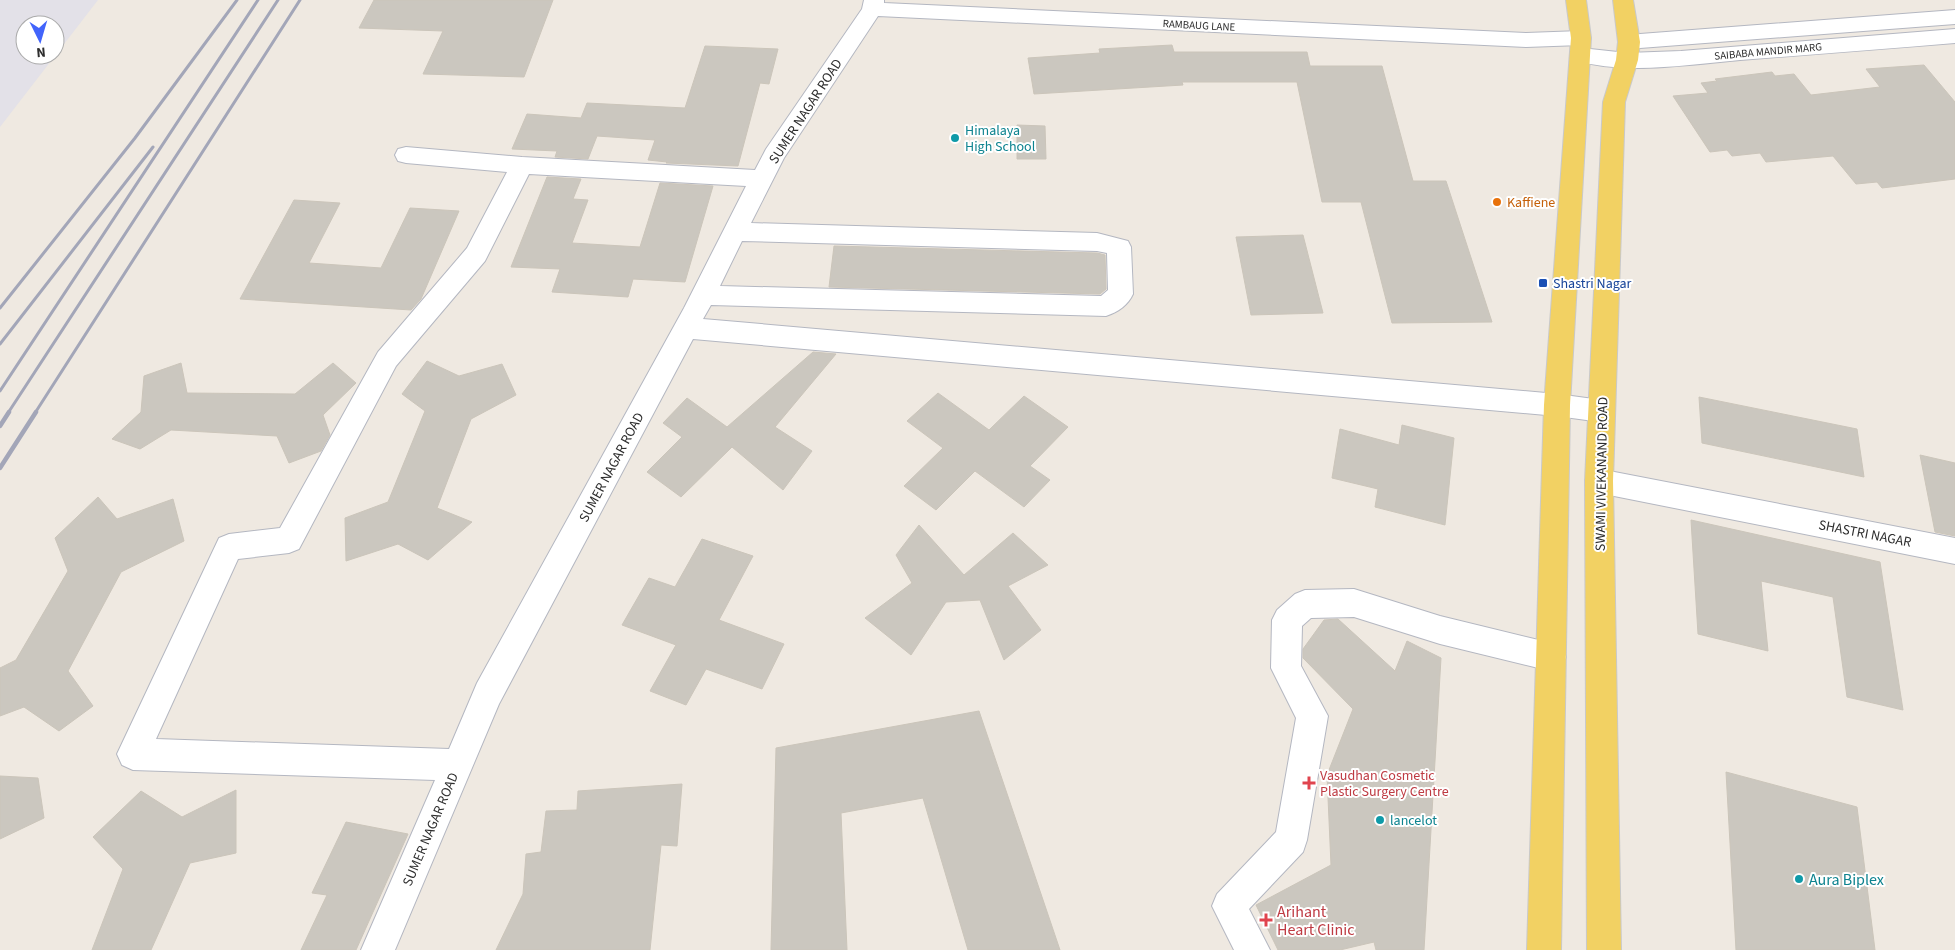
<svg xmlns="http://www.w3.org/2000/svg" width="1955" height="950" font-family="'Source Sans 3',sans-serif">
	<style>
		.industrial { fill: #e3e1e8; fill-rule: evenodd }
		.building { fill: #cbc7bf; stroke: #cbc5ba }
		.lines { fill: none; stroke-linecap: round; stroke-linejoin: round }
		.street-casing { stroke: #b4b7c1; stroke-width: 2 }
		.secondary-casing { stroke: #b4b7c1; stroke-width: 2 }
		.primary-casing { stroke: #c9c9c9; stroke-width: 2 }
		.street { fill: #fff; fill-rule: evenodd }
		.secondary { fill: #fff; fill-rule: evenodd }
		.primary { fill: #f2d163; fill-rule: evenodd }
		.rail-far1 { stroke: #a3a6b8; stroke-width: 3 }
		.rail { stroke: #a3a6b8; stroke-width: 4.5 }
		.culture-dot { fill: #0f9aa8; stroke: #fff; stroke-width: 2 }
		.food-dot { fill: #e8710a; stroke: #fff; stroke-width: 2 }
		.transit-dot { fill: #1a4fb4; stroke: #fff; stroke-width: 2 }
		.health-dot { fill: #e0444e; stroke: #fff; stroke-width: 2 }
		.labels { text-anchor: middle; stroke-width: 4; stroke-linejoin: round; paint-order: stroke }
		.far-street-label { font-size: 11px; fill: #2e2e2e; stroke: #fff }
		.street-label { font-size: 14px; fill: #2e2e2e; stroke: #fff }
		.culture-label { font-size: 14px; fill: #0d838f; stroke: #fff; text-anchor: start }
		.food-label { font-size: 14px; fill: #c56008; stroke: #fff; text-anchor: start }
		.transit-label { font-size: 14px; fill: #164399; stroke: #fff; text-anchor: start }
		.health-label { font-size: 14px; fill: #be3a42; stroke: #fff; text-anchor: start }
		.near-culture-label { font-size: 16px; fill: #0d838f; stroke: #fff; text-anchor: start }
		.near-health-label { font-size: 16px; fill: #be3a42; stroke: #fff; text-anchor: start }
	</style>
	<rect width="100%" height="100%" fill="#efe9e1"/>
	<!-- industrial -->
	<path class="industrial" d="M0,0H98L0,127ZM25,25H55V55H25Z"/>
	<!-- building -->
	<g class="building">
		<polygon points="374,0 553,0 524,77 423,74 443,31 359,28"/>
		<polygon points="1172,45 1174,52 1307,52 1310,66 1382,66 1413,181 1446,181 1492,322 1392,323 1361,202 1322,202 1297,82 1182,82 1183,85 1034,94 1028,58 1100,53 1099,49"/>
		<polygon points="705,46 778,49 769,84 760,83 738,166 666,163 667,162 648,160 655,140 597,136 588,159 555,157 557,151 512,149 527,114 581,118 587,103 685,108"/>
		<polygon points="1924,65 1955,102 1955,179 1882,188 1877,182 1856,184 1833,156 1766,162 1760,153 1732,156 1727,150 1710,152 1673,96 1708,93 1701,83 1717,81 1715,79 1772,72 1775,76 1794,74 1811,95 1880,87 1866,69"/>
		<polygon points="1017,125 1045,126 1046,159 1017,159"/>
		<polygon points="547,177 581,179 573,199 588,200 572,243 640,247 660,183 713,186 685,282 633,279 628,297 552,292 560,269 511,267"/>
		<polygon points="294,200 340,203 309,263 381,268 410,208 459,211 421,299 411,310 240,299"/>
		<polygon points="1303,235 1323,313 1251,315 1236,237"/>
		<polygon points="834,246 1097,253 1105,255 1106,289 1100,294 829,287"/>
		<polygon points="813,352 836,354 775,427 812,451 783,490 732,447 681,497 647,472 682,437 663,423 687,398 727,427"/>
		<polygon points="427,361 459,376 502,364 516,395 471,419 437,508 472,522 428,560 398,544 346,561 345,518 388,502 425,411 402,394"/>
		<polygon points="181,363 187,393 295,394 333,363 356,383 323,415 330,435 321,451 289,463 277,436 171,430 140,449 112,439 141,412 144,376"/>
		<polygon points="938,393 989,430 1024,396 1068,427 1030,466 1050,480 1024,507 975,471 936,510 904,486 943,448 907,421"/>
		<polygon points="1699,397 1857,429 1864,477 1702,443"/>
		<polygon points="1402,425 1454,438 1445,525 1375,507 1378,489 1332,478 1340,429 1399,445"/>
		<polygon points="1920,455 1955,463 1955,536 1935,532"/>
		<polygon points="98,497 117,519 173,499 184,541 121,572 68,671 93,706 59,731 24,707 0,716 0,668 16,660 68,571 55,538"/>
		<polygon points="1691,520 1880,562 1903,710 1847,697 1833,597 1761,581 1768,651 1698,634"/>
		<polygon points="919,525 964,575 1013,533 1048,565 1008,586 1041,630 1004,660 980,600 946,602 911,655 865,618 912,583 896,555"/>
		<polygon points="702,539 753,556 719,620 784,644 762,689 706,669 686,705 650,691 676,645 622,625 649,578 675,587"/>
		<polygon points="1338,619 1395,671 1407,641 1441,658 1424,950 1376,950 1374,942 1340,950 1278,950 1256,905 1331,865 1327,775 1353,709 1303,658 1303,649 1324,620"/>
		<polygon points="979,711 1060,950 968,950 923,798 841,813 847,950 771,950 776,748"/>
		<polygon points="1726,772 1857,807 1875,950 1736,950"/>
		<polygon points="0,776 38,778 44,818 0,839"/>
		<polygon points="682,784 677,846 661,845 650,950 496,950 523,894 526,854 541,852 546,811 577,810 578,791"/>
		<polygon points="236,790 236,853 190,863 151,950 92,950 123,869 93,837 141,791 182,817"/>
		<polygon points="346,822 408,834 356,950 301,950 327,895 312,893"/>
	</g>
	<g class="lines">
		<defs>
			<g id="street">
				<path d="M864,0H884V3L1526,33L1581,31L1588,33L1591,38L1588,43L1581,45L1526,47L878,16L784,158L751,223L1097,233L1128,241L1131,247L1133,294C1128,305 1118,312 1106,316L711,305L703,319L1557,394L1601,400L1610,403L1614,411L1610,419L1601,422L1557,416L693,339L499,704L395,950H361L435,780L133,770L122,765L117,754L219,538L229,534L280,528L378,352L467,248L507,172L406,163L398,161L395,155L398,149L406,147L522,157L755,170L766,149L862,9ZM529,174L746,186L684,308L477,683L449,749L156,739L238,559L289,553L299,549L396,366L485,261ZM742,241L1097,251L1107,253L1108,290L1101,296L720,286Z"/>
				<polygon points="1599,469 1955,538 1955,564 1599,493 1589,489 1585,481 1589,473"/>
				<polygon points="1354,589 1440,616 1551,643 1562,647 1566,657 1562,667 1551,671 1440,644 1354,617 1311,618 1302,626 1301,666 1328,716 1307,840 1303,852 1249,909 1270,950 1234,950 1212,906 1217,894 1276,832 1296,718 1271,668 1272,620 1277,610 1295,594 1305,590"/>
			</g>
			<g id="secondary">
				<polygon points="1955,10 1955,24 1640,48 1633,46 1629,41 1633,36 1640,34"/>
				<path d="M1955,29V43C1883,49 1811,55 1740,60C1686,65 1626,75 1573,60L1570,55L1573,50L1581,48L1627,53L1681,51Z"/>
			</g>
			<g id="primary">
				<polygon points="1566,0 1586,0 1591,38 1570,405 1561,950 1527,950 1544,405 1571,38"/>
				<polygon points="1613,0 1633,0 1640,42 1638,60 1625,102 1613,481 1621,950 1587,950 1585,481 1603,102 1616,60 1618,42"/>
			</g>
		</defs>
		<!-- street casing -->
		<use href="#street" class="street-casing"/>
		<!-- secondary casing -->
		<use href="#secondary" class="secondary-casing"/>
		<!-- primary casing -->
		<use href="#primary" class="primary-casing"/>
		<!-- street -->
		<use href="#street" class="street"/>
		<!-- secondary -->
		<use href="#secondary" class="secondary"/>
		<!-- primary -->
		<use href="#primary" class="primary"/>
		<!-- rail-far1 -->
		<g class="rail-far1">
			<polyline points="0,308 135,138 237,0"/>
			<polyline points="0,344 153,147"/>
			<polyline points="0,391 258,0"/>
			<polyline points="8,413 278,0"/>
			<polyline points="35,413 300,0"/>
		</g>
		<!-- rail -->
		<g class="rail">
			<polyline points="0,426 9,412"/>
			<polyline points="0,468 36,412"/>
		</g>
	</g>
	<!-- markers -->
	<g class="culture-dot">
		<circle cx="955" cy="138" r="5"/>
		<circle cx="1380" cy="820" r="5"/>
		<circle cx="1799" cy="879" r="5"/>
	</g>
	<circle class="food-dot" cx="1497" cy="202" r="5"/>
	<rect class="transit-dot" x="1538" y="278" width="10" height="10" rx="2.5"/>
	<g class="health-dot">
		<path d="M1306.5 775.5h5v5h5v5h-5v5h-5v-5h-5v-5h5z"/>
		<path d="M1263.5 912.5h5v5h5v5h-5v5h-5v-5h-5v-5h5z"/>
	</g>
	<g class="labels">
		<!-- far-street labels -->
		<g class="far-street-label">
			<text transform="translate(1199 25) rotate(3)" y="4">RAMBAUG LANE</text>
			<text transform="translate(1768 51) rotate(-5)" y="4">SAIBABA MANDIR MARG</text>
		</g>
		<!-- street labels -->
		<g class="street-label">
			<text transform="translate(805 111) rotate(-57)" y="5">SUMER NAGAR ROAD</text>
			<text transform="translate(611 467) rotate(-62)" y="5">SUMER NAGAR ROAD</text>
			<text transform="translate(1601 474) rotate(-89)" y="5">SWAMI VIVEKANAND ROAD</text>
			<text transform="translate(1865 533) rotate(11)" y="5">SHASTRI NAGAR</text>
			<text transform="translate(430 829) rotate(-67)" y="5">SUMER NAGAR ROAD</text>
		</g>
		<!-- culture labels -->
		<g class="culture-label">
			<text x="965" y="135">Himalaya<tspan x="965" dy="16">High School</tspan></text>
			<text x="1390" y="825">lancelot</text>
		</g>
		<!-- food labels -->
		<g class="food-label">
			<text x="1507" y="207">Kaffiene</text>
		</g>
		<!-- transit labels -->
		<g class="transit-label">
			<text x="1553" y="288">Shastri Nagar</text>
		</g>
		<!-- health labels -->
		<g class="health-label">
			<text x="1320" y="780">Vasudhan Cosmetic<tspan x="1320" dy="16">Plastic Surgery Centre</tspan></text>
		</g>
		<!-- near-culture labels -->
		<g class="near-culture-label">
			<text x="1809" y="885">Aura Biplex</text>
		</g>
		<!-- near-health labels -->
		<g class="near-health-label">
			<text x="1277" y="917">Arihant<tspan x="1277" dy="18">Heart Clinic</tspan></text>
		</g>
	</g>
	<!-- north arrow -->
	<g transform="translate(40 40) rotate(175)"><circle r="24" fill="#ffffff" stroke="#ababab"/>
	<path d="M0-4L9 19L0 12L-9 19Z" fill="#4264fb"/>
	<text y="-8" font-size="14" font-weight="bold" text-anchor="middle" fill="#2e2e2e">N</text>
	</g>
</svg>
